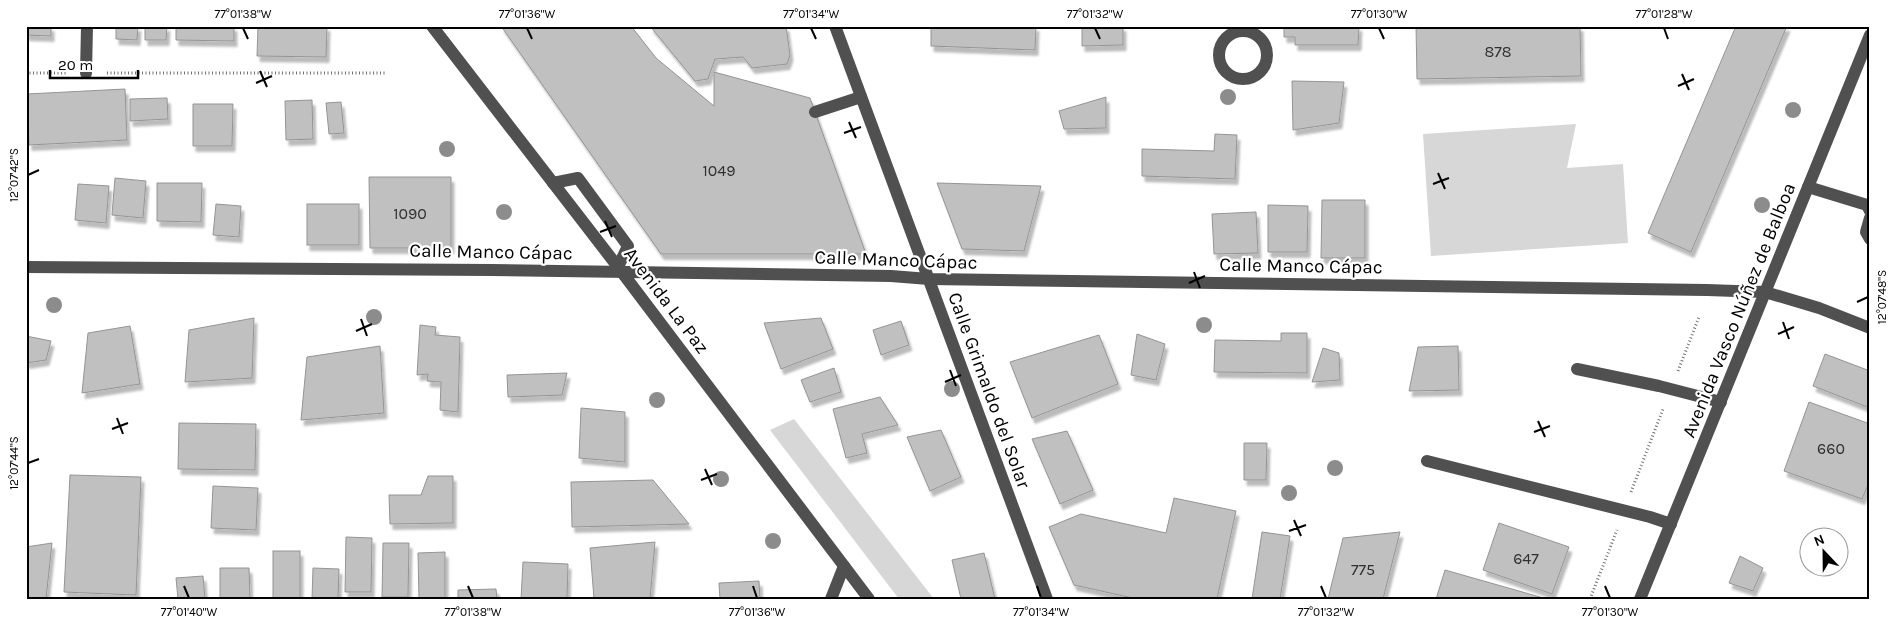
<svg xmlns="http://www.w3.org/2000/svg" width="1896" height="625" font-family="Karla,sans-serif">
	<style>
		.green { fill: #d7d7d7 }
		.building { fill: #c0c0c0; stroke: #949494; filter: url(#shadow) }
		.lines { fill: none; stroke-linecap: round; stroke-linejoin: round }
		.path { stroke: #727272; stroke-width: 3; stroke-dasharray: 1 2.5; stroke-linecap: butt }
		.minor { stroke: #505050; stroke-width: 12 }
		.tree { fill: #8c8c8c }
		.ticks { fill: none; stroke: #000; stroke-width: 2 }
		.labels { text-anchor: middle; stroke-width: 4.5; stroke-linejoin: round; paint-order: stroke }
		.number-label { font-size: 16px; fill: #303030 }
		.street-label { font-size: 19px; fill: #000; stroke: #fff }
		.neatline { fill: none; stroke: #000; stroke-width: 2 }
		.ticks-label { font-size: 12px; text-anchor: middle; fill: #000 }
	</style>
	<defs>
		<filter id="shadow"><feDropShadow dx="3" dy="5.5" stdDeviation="1" flood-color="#0004"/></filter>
	</defs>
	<rect width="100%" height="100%" fill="#fff"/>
	<!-- green -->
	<g class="green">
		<polygon points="1576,124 1567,168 1623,164 1628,243 1431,256 1423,134"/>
		<polygon points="794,419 934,599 899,599 770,430"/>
	</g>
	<!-- building -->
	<g class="building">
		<polygon points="26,26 51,26 51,36 26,35"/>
		<polygon points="116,26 138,26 137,40 116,39"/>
		<polygon points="145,26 167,26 166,40 145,40"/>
		<polygon points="176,26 234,26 234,41 176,40"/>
		<polygon points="258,26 327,26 326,57 257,56"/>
		<polygon points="501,26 631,26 656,58 714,106 714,72 810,98 866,254 661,254"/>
		<polygon points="650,26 786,26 790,55 787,64 752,68 743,57 715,59 708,79 695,81"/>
		<polygon points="931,26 1036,26 1035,50 931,46"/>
		<polygon points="1082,26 1123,26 1123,45 1082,46"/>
		<polygon points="1284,26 1359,26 1358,45 1295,45 1295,37 1284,37"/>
		<polygon points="1416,26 1580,26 1581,76 1417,79"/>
		<polygon points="1736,26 1787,26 1691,252 1648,233"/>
		<polygon points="1292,81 1344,82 1339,123 1293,130"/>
		<polygon points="125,89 127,140 29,145 27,94"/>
		<polygon points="1106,97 1106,128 1064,129 1059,111"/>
		<polygon points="167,98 168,119 130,121 130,99"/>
		<polygon points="312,100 313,139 286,140 285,101"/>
		<polygon points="341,102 344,133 329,134 326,103"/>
		<polygon points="193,104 233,104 232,146 193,146"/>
		<polygon points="1215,134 1237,135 1235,179 1142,176 1142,149 1214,151"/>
		<polygon points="369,177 451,177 451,248 370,248"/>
		<polygon points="115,178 146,181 143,218 112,215"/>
		<polygon points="157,183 202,183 201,222 157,221"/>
		<polygon points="937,183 1041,186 1024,251 962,249"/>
		<polygon points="78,184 109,186 106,223 75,220"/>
		<polygon points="1322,200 1365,200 1365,258 1321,258"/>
		<polygon points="216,204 241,206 239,237 213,235"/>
		<rect x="307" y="204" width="52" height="41"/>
		<polygon points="1268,205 1308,206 1307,252 1268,252"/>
		<polygon points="1256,212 1258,253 1214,254 1212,214"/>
		<polygon points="254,318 252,378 185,382 189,330"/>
		<polygon points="821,318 833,349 781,369 764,323"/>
		<polygon points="901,321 909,345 881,355 873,330"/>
		<polygon points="420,325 436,327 435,335 460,337 458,412 440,410 441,382 427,381 428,374 417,375"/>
		<polygon points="130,326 140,384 82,393 88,333"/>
		<polygon points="1281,333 1307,333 1307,373 1214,372 1215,340 1281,341"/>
		<polygon points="1137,334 1165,344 1156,380 1131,375"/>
		<polygon points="1099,335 1118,384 1032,418 1010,362"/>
		<polygon points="26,336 51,341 46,360 26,363"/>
		<polygon points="380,346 384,413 301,420 307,357"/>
		<polygon points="1458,346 1459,390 1409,391 1418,347"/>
		<polygon points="1323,348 1339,353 1340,380 1312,382"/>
		<polygon points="1825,354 1870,371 1870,408 1813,386"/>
		<polygon points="834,368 841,392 810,402 801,380"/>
		<polygon points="567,373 562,395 508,397 507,375"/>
		<polygon points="880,397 898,425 862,434 867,453 846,458 833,409"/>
		<polygon points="1809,402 1870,424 1870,480 1862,499 1784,471"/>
		<polygon points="581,408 625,412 625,462 579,458"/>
		<polygon points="179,423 256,424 255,470 178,469"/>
		<polygon points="941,430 961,477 930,491 907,437"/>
		<polygon points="1067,431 1093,490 1060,504 1032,439"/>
		<polygon points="1244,443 1267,443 1266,480 1244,480"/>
		<polygon points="70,475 141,477 136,595 64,592"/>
		<polygon points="428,476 453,476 453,523 390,524 389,495 421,495"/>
		<polygon points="653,480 689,524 572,527 571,482"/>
		<polygon points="213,486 258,488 256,530 211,528"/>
		<polygon points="1174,498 1236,511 1217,599 1137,599 1074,585 1049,527 1081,514 1166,533"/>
		<polygon points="1499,523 1569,547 1552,594 1483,570"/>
		<polygon points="1262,532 1290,536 1280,599 1252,599"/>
		<polygon points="1400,532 1383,599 1328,599 1343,538"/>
		<polygon points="346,537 372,538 371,592 345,592"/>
		<polygon points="655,542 650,599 594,599 590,548"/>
		<polygon points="52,543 46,599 26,599 26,547"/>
		<polygon points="383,543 409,543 408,597 382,597"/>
		<rect x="273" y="551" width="27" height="48"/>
		<polygon points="445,552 445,599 419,599 418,553"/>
		<polygon points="984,553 995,599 961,599 952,560"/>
		<polygon points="1740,556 1763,568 1753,591 1729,583"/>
		<polygon points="523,562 568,564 567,599 521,599"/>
		<polygon points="220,568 249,568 250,599 220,599"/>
		<polygon points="313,568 339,569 338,599 312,599"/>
		<polygon points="1445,570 1547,599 1436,599"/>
		<polygon points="203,576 205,599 178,599 176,578"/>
		<polygon points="759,581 760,599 720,599 719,583"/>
		<polygon points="496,589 497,599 458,599 458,590"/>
	</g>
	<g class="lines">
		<!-- path -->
		<g class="path">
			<polyline points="26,73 66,73"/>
			<polyline points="107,73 385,73"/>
			<polyline points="1678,371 1699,317"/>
			<polyline points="1631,492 1663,409"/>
			<polyline points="1590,599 1617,530"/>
		</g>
		<!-- minor -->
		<g class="minor">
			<polyline points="432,26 618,267 869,599"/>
			<polyline points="835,26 1047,599"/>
			<circle cx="1243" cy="55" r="24"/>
			<polyline points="86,73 87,26"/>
			<polyline points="815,112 861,97"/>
			<polyline points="553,183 578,178 628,246 618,267"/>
			<polyline points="1808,187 1867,205 1870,211"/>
			<polyline points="1870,218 1866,232 1870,239"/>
			<polyline points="26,267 491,270 891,276 929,279 1707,290 1765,292 1819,308 1870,328"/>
			<polyline points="1577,369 1659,386 1721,402"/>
			<polyline points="1427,461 1650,517 1671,524"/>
			<polyline points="831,599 844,566"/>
			<polyline points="1640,599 1870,35"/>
		</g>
	</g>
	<!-- trees -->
	<g class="tree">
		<circle cx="1228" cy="97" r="8"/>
		<circle cx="1793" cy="110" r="8"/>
		<circle cx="447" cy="149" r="8"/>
		<circle cx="1762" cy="205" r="8"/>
		<circle cx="504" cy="212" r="8"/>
		<circle cx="54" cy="305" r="8"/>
		<circle cx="374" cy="317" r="8"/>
		<circle cx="1204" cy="325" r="8"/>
		<circle cx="952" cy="389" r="8"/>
		<circle cx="657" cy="400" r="8"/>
		<circle cx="1335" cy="468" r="8"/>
		<circle cx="721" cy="479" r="8"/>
		<circle cx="1289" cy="493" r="8"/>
		<circle cx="773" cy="541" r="8"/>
	</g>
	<!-- ticks -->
	<path class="ticks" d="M243,28L248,39M527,28L532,39M811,28L816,39M1095,28L1100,39M1379,28L1384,39M1664,28L1668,39M260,71L267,87M1682,74L1689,90M256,83L272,76M1678,86L1694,79M849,122L856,138M844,133L861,127M1438,173L1445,189M28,175L39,170M1433,184L1449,178M605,221L612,237M600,232L616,226M1194,272L1200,288M1189,283L1205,276M1857,302L1868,297M361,319L367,336M1783,322L1789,339M356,331L372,324M1778,334L1794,327M950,370L956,386M945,382L961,375M117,418L123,434M1538,421L1545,437M112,429L128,423M1534,432L1550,426M28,463L39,459M705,469L712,485M701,480L717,474M1294,520L1301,536M1289,531L1306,525M184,586L189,598M468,586L473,598M753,586L757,598M1037,586L1041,598M1321,586L1326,598M1605,586L1610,598"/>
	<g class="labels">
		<!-- number labels -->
		<g class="number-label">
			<text x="1498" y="57">878</text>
			<text x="719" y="176">1049</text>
			<text x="410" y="219">1090</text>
			<text x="1831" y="454">660</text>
			<text x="1526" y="564">647</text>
			<text x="1363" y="575">775</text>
		</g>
		<!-- street labels -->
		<g class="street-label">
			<text transform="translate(491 251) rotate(1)" y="7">Calle Manco Cápac</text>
			<text transform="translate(896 259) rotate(2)" y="7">Calle Manco Cápac</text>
			<text transform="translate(1301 265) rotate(1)" y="7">Calle Manco Cápac</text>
			<text transform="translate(667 300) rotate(53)" y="7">Avenida La Paz</text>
			<text transform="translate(1738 310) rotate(-68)" y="7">Avenida Vasco Núñez de Balboa</text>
			<text transform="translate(990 390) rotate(70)" y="7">Calle Grimaldo del Solar</text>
		</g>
	</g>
	<!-- border -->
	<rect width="1896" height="625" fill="none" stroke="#ffffff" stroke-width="55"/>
	<!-- north arrow -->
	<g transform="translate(1824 552) rotate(338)"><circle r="24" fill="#ffffff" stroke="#999999"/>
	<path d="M0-4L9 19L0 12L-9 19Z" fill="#000000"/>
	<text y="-8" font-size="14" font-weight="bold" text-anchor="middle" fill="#000000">N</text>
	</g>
	<!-- scale -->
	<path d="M50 70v8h88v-8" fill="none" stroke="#000000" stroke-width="2.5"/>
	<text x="58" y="70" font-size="15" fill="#000000" stroke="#ffffff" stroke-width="4" paint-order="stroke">20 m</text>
	<rect x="28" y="28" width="1840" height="570" class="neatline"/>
	<g class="ticks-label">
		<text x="243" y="18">77°01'38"W</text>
		<text x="527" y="18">77°01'36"W</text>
		<text x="811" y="18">77°01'34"W</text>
		<text x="1095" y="18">77°01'32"W</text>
		<text x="1379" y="18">77°01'30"W</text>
		<text x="1664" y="18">77°01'28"W</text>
		<text transform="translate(14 175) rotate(-90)" y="4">12°07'42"S</text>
		<text transform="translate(1882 297) rotate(-90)" y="4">12°07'48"S</text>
		<text transform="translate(14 463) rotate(-90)" y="4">12°07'44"S</text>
		<text x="189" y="616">77°01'40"W</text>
		<text x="473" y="616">77°01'38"W</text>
		<text x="757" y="616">77°01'36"W</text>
		<text x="1041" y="616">77°01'34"W</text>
		<text x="1326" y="616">77°01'32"W</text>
		<text x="1610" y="616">77°01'30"W</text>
	</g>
</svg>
